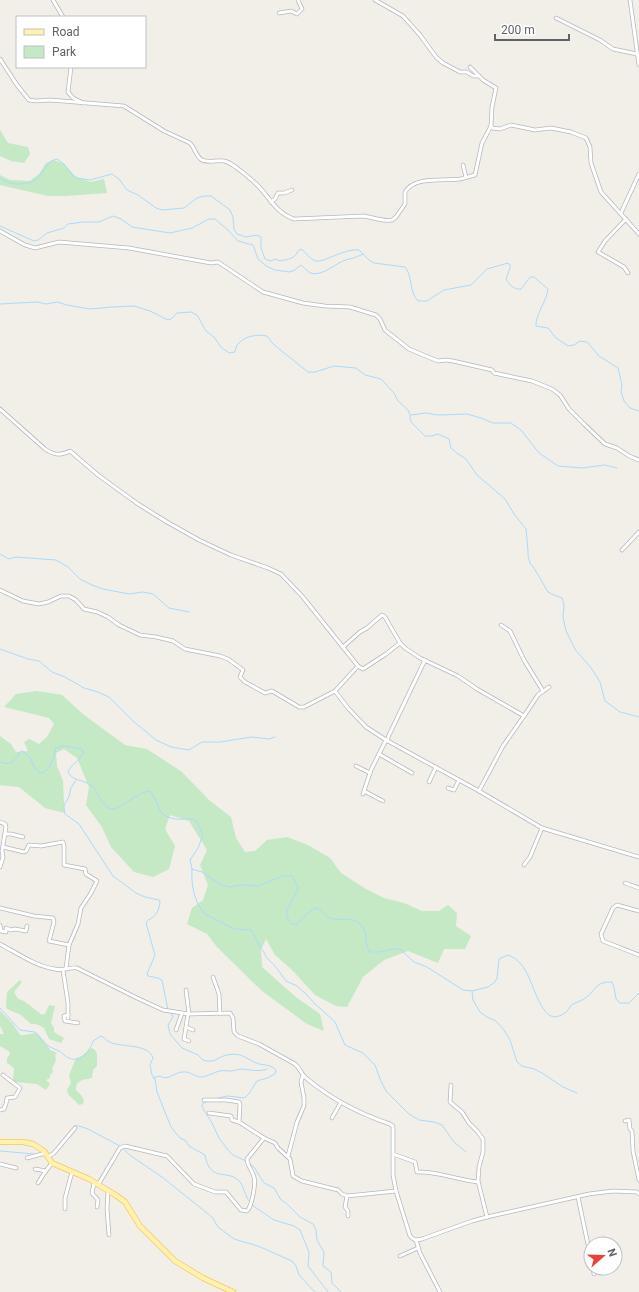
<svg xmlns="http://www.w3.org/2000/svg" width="639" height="1292" font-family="Roboto,sans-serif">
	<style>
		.green { fill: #c5e8c5 }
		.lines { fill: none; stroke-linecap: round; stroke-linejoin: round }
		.stream { stroke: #aadaff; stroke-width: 1 }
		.minor-casing { stroke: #b5b8bc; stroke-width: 4.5 }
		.primary-casing { stroke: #f2c960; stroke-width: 6 }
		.minor { stroke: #fff; stroke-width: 3 }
		.primary { stroke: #fff2af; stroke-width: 4.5 }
	</style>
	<rect width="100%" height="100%" fill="#f1efe8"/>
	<!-- green -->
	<g class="green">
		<polygon points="0,130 8,143 28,147 30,154 24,163 11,161 0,156"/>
		<polygon points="54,160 64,164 76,177 90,182 104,179 107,193 65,196 48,196 0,185 0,175 10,180 30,181 39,174 46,163"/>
		<polygon points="37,691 62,695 84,715 125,745 147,749 182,772 209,800 231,817 236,838 245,852 255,851 267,840 287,837 308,845 330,858 341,873 366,889 384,898 404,903 422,911 439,911 448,905 457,913 456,926 471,936 465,949 444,949 438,963 408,951 384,960 363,977 347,1007 336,1006 315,995 292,970 275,955 266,939 261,950 262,967 297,998 320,1014 324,1031 307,1024 262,991 217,947 207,934 187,924 192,908 203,900 208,885 200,865 207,850 189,821 170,815 165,829 175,846 169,869 153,877 134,872 111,847 102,827 86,805 89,787 77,758 64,749 56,753 57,766 63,781 64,803 65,813 45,808 19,787 0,785 0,736 11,744 16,752 28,751 24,742 29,739 39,744 47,737 54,724 49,718 4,707 16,694"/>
		<polygon points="20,980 22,982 14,992 18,999 24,1001 42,1015 45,1014 49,1005 55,1006 51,1023 54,1028 54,1032 64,1038 61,1043 49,1039 44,1028 36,1024 31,1024 21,1015 7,1009 6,1006 7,992"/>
		<path d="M0,1011C8,1018 15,1026 20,1035C27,1036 31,1033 37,1033L45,1042L50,1050L57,1053L55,1055C57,1061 55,1063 52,1068L53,1072L50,1075V1078L46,1080L50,1084L46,1090L37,1084L15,1082L13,1080L14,1068L7,1063V1058L9,1056L10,1052L0,1046V1034H4L0,1026Z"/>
		<path d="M92,1048C100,1052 96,1060 97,1066L93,1070L92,1078C84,1080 76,1079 76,1090C79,1094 86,1097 83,1104L79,1105L68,1094L67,1090L71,1083L69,1075L76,1058C83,1057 86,1051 92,1048Z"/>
	</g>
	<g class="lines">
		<!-- stream -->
		<g class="stream">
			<path d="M0,178C7,183 12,184 21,184C46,183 41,162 57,159L64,164L72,175L77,178L90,180L112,174L119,179L127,190L138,195L156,208L162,210L184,208L197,198L204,196H211L230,210L233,217L234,229L237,234L246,237L257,235L261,237V248L265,259L271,261L275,259L280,261C288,259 295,259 298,251L301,249C307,253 309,259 316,261C323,263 345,248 359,250L368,259L374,263L405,267C413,277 409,292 418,301H427L444,290L471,285L487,269L508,263L510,265V268L506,279C509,285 515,290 521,289L530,277H534L548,289C547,301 535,315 536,326L548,328L556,338L568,346L574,345L580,341L587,342L599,356L618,368L622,385L621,392L624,401L630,408L639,411"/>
			<path d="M0,226L34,241L38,240L47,233L64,228L68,224L83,222H99L113,216L121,219L132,227L170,233L192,228L209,219H215L229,231L238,241L253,245L258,259L266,266L275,270L289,272L293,271L301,265L310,273C321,276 330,268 339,263C344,260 349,259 354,258C357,257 360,255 363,254"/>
			<path d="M0,304L37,302L46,304L57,302L67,305L90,309L112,307L134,306L150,311L168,320L171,319L177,313L191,312L197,315L206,331L214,337L221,347L229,353L235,352C236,349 236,345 239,343C245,336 258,334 267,336L273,344L308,372H315L334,366L356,368L365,375L381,379L394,393L398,401L408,410L410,415V419L412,423L425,436H432L438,434L449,439L451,448L458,454L466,459L477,475L505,499L514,514L526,529L528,551V556L530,563L534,568L548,592L554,595L562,598L564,605L563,617L566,631L576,651L581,656L592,669L600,682L605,701L620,712L639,717"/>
			<polyline points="411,415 426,413 438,415 467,414 481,418 493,423 511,423 521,430 539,453 558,466 582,468 605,465 617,468"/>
			<polyline points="0,554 9,559 16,557 56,560 68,567 80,579 92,585 103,589 129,594 143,592 153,594 169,608 189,612"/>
			<polyline points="0,649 28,659 39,661 52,672 65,677 84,688 98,692 109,697 133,721 156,740 171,747 189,750 202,742 220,742 252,737 269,739 275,737"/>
			<path d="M0,762C10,766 16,761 20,752L22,751C34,757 31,768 40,773C43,772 45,772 47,770C51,767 56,752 55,748L64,746L82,749L83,753C80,761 71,764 68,772C73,782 84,779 92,786C100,794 102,810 115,809L144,792L150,791C155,797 157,805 161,812C168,821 182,819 193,819L197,822L203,835L198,848L190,860L192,869L202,872L221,885L230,887L240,885L259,886L282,876H292L298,887C297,891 296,894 294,897C289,908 281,912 292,924H297C304,919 309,909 318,908C322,912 325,916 330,918C341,922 353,915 362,926C368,933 364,944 370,952H379L392,949H400L414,962L427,967L463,990L472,991L488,987L495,982L497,978L499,959L508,955C527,962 530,983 538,999C544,1011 550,1023 565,1013C568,1011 570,1006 573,1004C577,1002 581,1001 584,999C596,991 595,981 612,982L614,987L616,999L620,1003H629L639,993"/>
			<path d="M76,780L71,788L69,797L64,805V809L65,814L79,824L113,876L136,893L145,897L159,900L160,902C160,906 157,915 153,917C150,920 148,919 146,923L155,955L147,974L148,976L158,978L162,980L168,1010"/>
			<path d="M192,869C191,885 194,902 205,914L234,929L251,930L267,958L275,966L286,981L297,986L306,994L315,1004L322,1010L335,1022L345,1045L363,1053L375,1065L380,1079L386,1091L409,1114L419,1120L434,1122L442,1125L454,1142L466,1152"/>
			<polyline points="472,991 473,1000 480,1012 487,1017 496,1021 504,1030 510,1040 517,1062 522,1066 534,1069 542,1073 563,1087 577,1093"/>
			<path d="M0,1008L20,1030L35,1032C45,1044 45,1045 59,1051C63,1053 65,1057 69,1058C82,1064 90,1050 93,1041L101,1036C105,1038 108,1042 112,1043C123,1047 149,1044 153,1058L150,1065L152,1075L155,1079L157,1092L171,1127L180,1138L185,1140L189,1146L205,1155C210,1184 229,1168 240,1182C245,1189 244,1195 250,1202"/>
			<path d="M171,1013L173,1017L168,1025L170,1034L182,1048L198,1055L203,1060C215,1064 217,1057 227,1055C243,1052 245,1059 259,1064C265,1065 271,1065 276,1070L275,1074L267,1078L257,1081L248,1095L244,1098L228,1096L218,1098"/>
			<path d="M153,1078L159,1076C170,1081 172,1073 182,1072C190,1071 193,1076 200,1077C208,1077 214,1072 220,1071C223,1070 227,1071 230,1071C234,1071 238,1069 242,1069C251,1070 259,1072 267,1069"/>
			<polyline points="210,1101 203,1103 202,1107 212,1123 219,1138 228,1150 233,1155 246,1161"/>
			<polyline points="75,1126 79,1126 88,1129 120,1146 131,1156 162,1177 212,1217 218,1227 234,1239 258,1246 292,1261 296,1266 299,1275 315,1292"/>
			<polyline points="58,1146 73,1128"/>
			<polyline points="0,1151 34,1154"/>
			<polyline points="248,1163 254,1167 264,1183 274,1188 281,1200 286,1203 300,1217 313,1224 316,1230 317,1240 324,1252 323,1266 331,1272 332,1283 341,1292"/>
			<polyline points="252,1205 274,1220 294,1226 300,1230 309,1252 308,1266 328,1292"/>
		</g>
		<defs>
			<g id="minor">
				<polyline points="53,0 63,17"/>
				<polyline points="375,0 403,16 420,35 436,57 443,63 460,72 467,72 473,76 479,76 483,80 496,88 492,107 491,126"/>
				<polyline points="630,0 639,65"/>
				<polyline points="279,13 291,11 297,14 302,9 298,0"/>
				<polyline points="556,18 600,40 613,49 637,54"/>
				<path d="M0,59L17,85L29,100L36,101L50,100L124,106L164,131L190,143C195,148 196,157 202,160C208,163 217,160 224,161C232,162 247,176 254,182C268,194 275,213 294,219L363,216C372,217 383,222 392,220L396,217L405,204V192C414,176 444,181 460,179C465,178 471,176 475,175L482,143L491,126L492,128L500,129L511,125L535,130L551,128L571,132L586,138L590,147L591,163L601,192L639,234"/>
				<polyline points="71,67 68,92 73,98 83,103"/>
				<polyline points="470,67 479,76"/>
				<polyline points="463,165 466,177"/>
				<polyline points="271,202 275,199 278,193 284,193 292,190"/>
				<polyline points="621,213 639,174"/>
				<polyline points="626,219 605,241 598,252 624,267 628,273"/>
				<polyline points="0,231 25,245 35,248 59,242 129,248 211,263 218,262 263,292 303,303 325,306 350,307 376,315 380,319 385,330 409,349 428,357 438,361 446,360 453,361 492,370 494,373 532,381 552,389 560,395 569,409 584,424 605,444 617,448 629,456 639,460"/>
				<path d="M0,409L45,449C54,455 60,456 70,451L98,475L138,504L167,522L199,540L231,555L268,568L281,574L302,596L358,666L335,691L348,708L366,727L386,740L479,791L542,828L639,857"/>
				<polyline points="622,550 639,532"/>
				<polyline points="0,590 23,601 39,604 48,602 61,596 69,596 76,600 84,609 97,612 108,617 119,625 140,635 156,637 173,641 185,649 220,656 228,659 243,670 240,677 245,682 265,693 272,691 299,707 304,707 335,691"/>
				<polyline points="501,625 510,631 524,660 543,691"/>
				<polyline points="343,647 360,632 367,628 382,615 385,617 400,643 405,648 420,658 458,676 477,689 524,716 538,695 549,687"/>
				<polyline points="358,666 363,669 386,654 400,643"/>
				<polyline points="387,741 389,735 425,660"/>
				<polyline points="379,754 412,773"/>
				<polyline points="356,766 370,773"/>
				<polyline points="429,782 436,767"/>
				<polyline points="448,788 454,790 459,780"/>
				<polyline points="364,791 383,801"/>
				<polyline points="479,791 503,746 524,716"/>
				<polyline points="363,794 371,770 386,740"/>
				<polyline points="0,822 5,824 6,827 2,851 3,857 0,867"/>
				<polyline points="6,834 11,834 23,837"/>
				<polyline points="3,847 24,852 26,851 29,845 41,846 63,842 64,846 64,865 85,869 86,874 97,881 91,893 81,908 78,924 69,945 66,968"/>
				<polyline points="524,865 530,857 542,828"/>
				<polyline points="625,883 639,888"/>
				<polyline points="0,908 34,916 53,918 54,922 49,941 69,945"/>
				<polyline points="639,911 617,905 613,908 601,934 603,941 639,955"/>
				<polyline points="0,925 1,931 6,932 6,928 11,930 15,929 26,931 27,926"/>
				<path d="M0,944C17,953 35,966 55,969C63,971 70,967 77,968L137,998L163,1010L189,1014L230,1013L233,1018L234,1032L238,1036L259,1044L295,1064C300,1068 301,1074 306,1078C331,1099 360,1114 390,1124L393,1126V1175L396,1191L410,1236C414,1241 417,1240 422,1239L472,1221L487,1217L589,1194L613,1191L637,1192L639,1194"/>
				<polyline points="63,970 68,1003 68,1018"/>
				<polyline points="213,977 219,994 220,1014"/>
				<polyline points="186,990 189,1014"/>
				<polyline points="188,1014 186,1027 193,1030"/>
				<polyline points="68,1015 64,1016 65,1021 78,1023"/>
				<polyline points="186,1027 184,1039 189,1041"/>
				<polyline points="176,1030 182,1013"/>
				<polyline points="451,1085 450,1102 462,1112 469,1123 477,1131 483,1139 483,1152 479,1167 478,1181 487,1217"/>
				<polyline points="204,1100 226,1100 239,1102 240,1105 239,1122"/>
				<polyline points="0,1110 4,1109 5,1106 6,1104 7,1098 15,1097 20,1088 3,1075"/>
				<polyline points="209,1113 231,1116 232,1120 239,1122 264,1138"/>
				<polyline points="332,1118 341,1102"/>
				<polyline points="625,1121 629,1120 630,1129 632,1131 633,1151 639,1180"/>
				<path d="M393,1154L415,1162L417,1172C438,1171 457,1180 478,1182"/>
				<polyline points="288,1156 297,1122 304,1106 304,1098 301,1082 303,1075"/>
				<polyline points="48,1157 54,1153 75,1128"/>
				<polyline points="27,1158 46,1153"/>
				<polyline points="0,1164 16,1168"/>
				<polyline points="35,1169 46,1171"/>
				<polyline points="38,1183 45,1172 52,1163"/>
				<polyline points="94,1183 92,1193 98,1200 97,1207"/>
				<path d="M98,1185L120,1148L125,1146L167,1156L194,1184L215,1192H226L241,1210L247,1211C252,1206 256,1184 254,1177C252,1170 247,1165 247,1159L264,1138L275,1143L278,1148L290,1159L293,1176L302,1181L338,1190L342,1194L347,1196L396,1191"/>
				<polyline points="108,1191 107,1209 109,1235"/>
				<polyline points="347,1196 345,1207 348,1211 348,1216"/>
				<polyline points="578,1197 591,1259"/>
				<polyline points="65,1209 65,1198 72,1172"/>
				<polyline points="416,1240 420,1253 440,1292"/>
				<polyline points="400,1256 418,1248"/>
				<polyline points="593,1268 594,1274"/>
			</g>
			<polyline id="primary" points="0,1142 23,1142 33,1144 44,1151 52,1163 89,1179 117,1196 125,1202 140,1226 175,1261 203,1278 233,1292"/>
		</defs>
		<!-- minor casing -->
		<use href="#minor" class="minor-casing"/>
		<!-- primary casing -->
		<use href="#primary" class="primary-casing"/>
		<!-- minor -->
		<use href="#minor" class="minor"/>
		<!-- primary -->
		<use href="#primary" class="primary"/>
	</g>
	<!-- legend -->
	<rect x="16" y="16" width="130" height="52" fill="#ffffff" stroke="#bfc1c3"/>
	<rect x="24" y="29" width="20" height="6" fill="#fff2af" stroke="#bfc1c3"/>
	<text x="52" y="36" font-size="12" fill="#5f6368">Road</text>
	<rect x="24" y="46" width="20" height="12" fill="#c5e8c5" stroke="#bfc1c3"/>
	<text x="52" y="56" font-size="12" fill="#5f6368">Park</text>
	<!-- north arrow -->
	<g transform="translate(603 1256) rotate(70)"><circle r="19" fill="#ffffff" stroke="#bfc1c3"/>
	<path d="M0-3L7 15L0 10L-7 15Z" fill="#ea4335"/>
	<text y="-6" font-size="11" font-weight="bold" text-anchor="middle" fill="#5f6368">N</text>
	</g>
	<!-- scale -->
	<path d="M495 34v6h74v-6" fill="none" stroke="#5f6368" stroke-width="2"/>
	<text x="501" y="34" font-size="12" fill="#5f6368" stroke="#ffffff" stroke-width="3" paint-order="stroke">200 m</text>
</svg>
